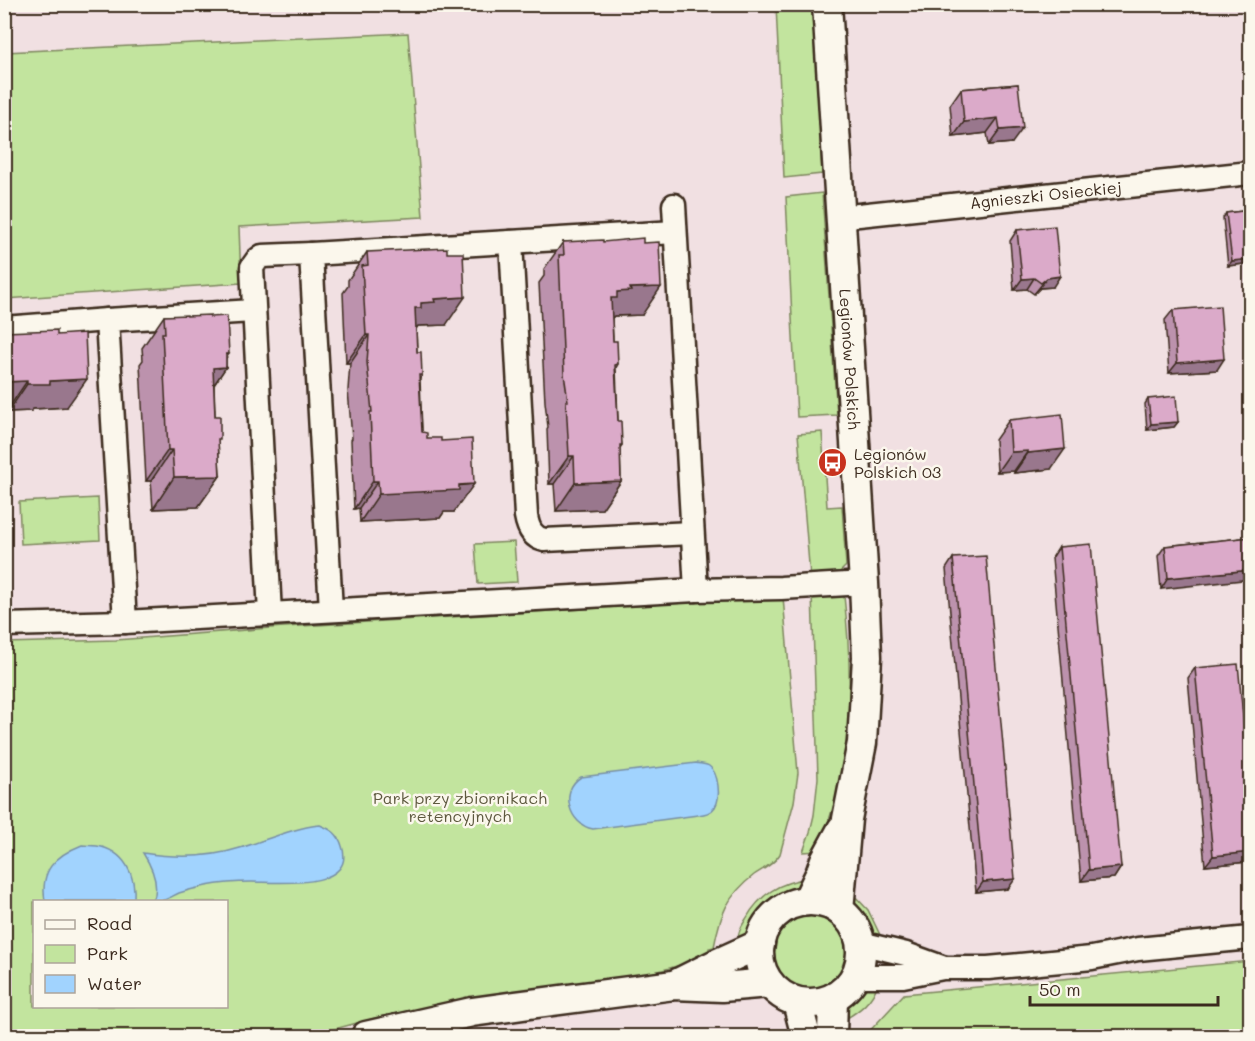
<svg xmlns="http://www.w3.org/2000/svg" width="1255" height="1041" font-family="Mali,sans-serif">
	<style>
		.green { fill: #c2e49e; stroke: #7e875e; stroke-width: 1.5; fill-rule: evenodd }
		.water { fill: #a1d3fe; stroke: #788fa4; stroke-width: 1.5 }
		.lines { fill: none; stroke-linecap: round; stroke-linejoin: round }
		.minor-casing { stroke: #3b2a1e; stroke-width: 27 }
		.tertiary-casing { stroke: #3b2a1e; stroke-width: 33 }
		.minor { stroke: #fbf7ec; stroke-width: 22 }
		.tertiary { stroke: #fbf7ec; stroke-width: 28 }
		.wall { fill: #bc92ad; stroke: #3b2a1e; stroke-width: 1.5 }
		.shaded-wall { fill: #99778d; stroke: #3b2a1e; stroke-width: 1.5 }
		.building { fill: #dbaac9; stroke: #3b2a1e; stroke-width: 1.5 }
		.labels { text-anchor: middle; stroke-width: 5; stroke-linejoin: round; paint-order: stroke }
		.street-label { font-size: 16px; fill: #3b2a1e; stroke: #fbf7ec }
		.poi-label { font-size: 16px; fill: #3b2a1e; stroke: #fbf7ec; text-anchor: start }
		.park-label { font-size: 16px; fill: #5d583e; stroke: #fbf7ec }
	</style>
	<rect width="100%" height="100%" fill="#f1e0e2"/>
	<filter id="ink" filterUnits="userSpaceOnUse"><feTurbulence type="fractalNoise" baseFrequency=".0167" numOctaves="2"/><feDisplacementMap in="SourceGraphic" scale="12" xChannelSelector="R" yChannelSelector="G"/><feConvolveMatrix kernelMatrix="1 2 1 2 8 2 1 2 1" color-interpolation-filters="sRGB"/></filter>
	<g filter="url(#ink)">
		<!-- green -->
		<g class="green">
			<polygon points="776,5 813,5 822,174 784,178"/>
			<polygon points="408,33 423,217 239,227 241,283 5,299 5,52"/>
			<polygon points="822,193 837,415 797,417 786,197"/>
			<polygon points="822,432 827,507 842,506 846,566 838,574 810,576 798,434"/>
			<polygon points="98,498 100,540 21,544 19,502"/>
			<polygon points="514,542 517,582 478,584 475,544"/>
			<path d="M841,593L844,596C851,657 853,719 840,780C835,804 827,827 819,851L803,852L810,832L814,815L818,778L812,594Z"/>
			<path d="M783,597L798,773L794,802L780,854C774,864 763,869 754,875C727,896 720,915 714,947L709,948L710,957L648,974L482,997L414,1010L379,1017L309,1036H5L4,643L116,640L284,627ZM34,902H226V1006H34Z"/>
			<path d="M809,878L796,893L782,899L768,909L753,932L737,946C737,935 740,928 746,919C760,894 780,882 809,878Z"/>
			<path d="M852,893L868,910L881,937L878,939C863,927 853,913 852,893Z"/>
			<circle cx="810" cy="953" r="37"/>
			<polygon points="1250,961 1250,1036 865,1036 904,994"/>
			<path d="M878,983C873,1001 859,1011 844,1020C845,1014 845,1005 848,1000C854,990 867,986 878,983Z"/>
		</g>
		<!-- water -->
		<g class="water">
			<path d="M696,763C700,764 706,764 709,766C719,773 721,798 715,807C711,813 705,814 698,815L593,829C569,825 559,790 581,777Z"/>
			<path d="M320,825C332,830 338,833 342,846C357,891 276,882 252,882C237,882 221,883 206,886C197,888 188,890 179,893C170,897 164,902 153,901C160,885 152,867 143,853C176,858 209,858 240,848C267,840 292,828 320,825Z"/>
			<path d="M82,845C86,846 92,845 97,846C125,851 136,875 134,901H45C40,871 54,856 82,845Z"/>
		</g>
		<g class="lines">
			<defs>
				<g id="minor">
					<polyline points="674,205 696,590 781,588 864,583"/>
					<path id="s1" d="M840,217L1250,173"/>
					<path d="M511,242L526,516C528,528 532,537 544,540L692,533"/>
					<polyline points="4,328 107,320"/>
					<polyline points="331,610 311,254 675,232"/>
					<polyline points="270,614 252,267 257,260 262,256 311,254"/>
					<polyline points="125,622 107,320 253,311"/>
					<polyline points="4,625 125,622 696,590"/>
					<polyline points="860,943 906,954 942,967"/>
					<polyline points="856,976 903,976 943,968 988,968 1092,958 1138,949 1250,938"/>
				</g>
				<g id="tertiary">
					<path id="s2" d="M827,4L864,583L867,657L862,743L847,819L839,910"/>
					<polyline points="807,901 820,874 825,860 842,829"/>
					<circle cx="810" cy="952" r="51"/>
					<polyline points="676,984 718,963 760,944"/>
					<polyline points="797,1002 806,1036"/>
					<polyline points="366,1036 472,1012 530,1004 674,985 722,987 769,983"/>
					<polyline points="832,1036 833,998"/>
				</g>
			</defs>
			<!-- minor casing -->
			<use href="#minor" class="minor-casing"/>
			<!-- tertiary casing -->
			<use href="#tertiary" class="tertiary-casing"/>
			<!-- minor -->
			<use href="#minor" class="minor"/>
			<!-- tertiary -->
			<use href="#tertiary" class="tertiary"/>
		</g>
		<!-- wall -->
		<g class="wall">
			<polygon points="1018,84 1012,143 989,145 987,133 953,137 950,105 961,89"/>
			<polygon points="1251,210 1251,263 1228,266 1223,218 1226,213"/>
			<polygon points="1017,230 1053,287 1040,288 1034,294 1027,289 1014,290 1010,241"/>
			<polygon points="563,242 603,242 642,315 614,316 612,318 613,341 618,364 616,368 618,421 622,445 620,448 621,481 602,509 556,511 554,484 549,484 547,429 548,427 545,402 539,283 544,276 544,269"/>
			<polygon points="367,252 446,325 418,326 416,329 417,352 422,375 420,379 422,432 427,438 454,512 444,512 440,518 360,522 359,508 354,509 351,440 352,438 348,390 350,363 346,363 343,293 348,286 348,280"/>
			<polygon points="1173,310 1217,370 1169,373 1165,320"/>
			<polygon points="164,316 187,316 226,358 226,367 214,385 215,416 218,442 220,476 198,507 153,509 151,481 146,481 140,364 143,360 142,348"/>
			<polygon points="4,332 67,407 33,409 31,411 8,412 8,409 4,409"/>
			<polygon points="1148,399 1178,422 1174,427 1147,430 1145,404"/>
			<polygon points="1009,420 1051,469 1014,473 1014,471 997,472 995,440"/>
			<polygon points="1251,537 1161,589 1158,556 1165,546"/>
			<polygon points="1059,547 1121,867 1114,878 1081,881 1052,558"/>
			<polygon points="953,558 1008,889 976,892 946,569"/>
			<polygon points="1195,668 1251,802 1251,858 1248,862 1205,866 1188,678"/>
		</g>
		<!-- shaded-wall -->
		<g class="shaded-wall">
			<polygon points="998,118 987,133 953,137 964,122"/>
			<polygon points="1023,128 1012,143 989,145 1000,130"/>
			<polygon points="1251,259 1251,263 1228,266 1232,261"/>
			<polygon points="1060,276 1053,287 1040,288 1034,294 1047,278"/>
			<polygon points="1034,278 1027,289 1014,290 1022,279"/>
			<polygon points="661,287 642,315 614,316 611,319 611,298 617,292 630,288"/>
			<polygon points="465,297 446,325 418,326 415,330 415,308 421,303 434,299"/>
			<polygon points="366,335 369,335 350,363 346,363"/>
			<polygon points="226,354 229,354 219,368 226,367 205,398 213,368"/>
			<polygon points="1224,359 1217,370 1169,373 1177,363"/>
			<polygon points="87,379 67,407 33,409 31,411 8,412 27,384 50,381"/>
			<polygon points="27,381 8,409 4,409 4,382"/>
			<polygon points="1178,422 1174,427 1147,430 1151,424"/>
			<polygon points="1065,449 1051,469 1014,473 1028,453"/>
			<polygon points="168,450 172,450 151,481 146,481"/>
			<polygon points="1028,451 1014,471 997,472 1011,452"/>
			<polygon points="569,456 574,456 554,484 549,484"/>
			<polygon points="220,476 198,507 153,509 174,477"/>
			<polygon points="373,481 378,481 359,508 354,509"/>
			<polygon points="621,481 602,509 556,511 575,483"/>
			<polygon points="474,484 454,512 444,512 440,518 360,522 379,494"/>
			<polygon points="1251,570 1251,579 1161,589 1168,578"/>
			<polygon points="1251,852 1251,858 1248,862 1205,866 1213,856"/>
			<polygon points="1121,867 1114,878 1081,881 1089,870"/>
			<polygon points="1015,879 1008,889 976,892 983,882"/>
		</g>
		<!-- building -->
		<g class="building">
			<polygon points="1018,84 1023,128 1000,130 998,118 964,122 961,89"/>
			<polygon points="1251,210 1251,259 1232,261 1226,213"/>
			<polygon points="1055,226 1060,276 1047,278 1041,283 1034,278 1022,279 1017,230"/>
			<polygon points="643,238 643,243 659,242 661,287 630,288 631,291 617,292 617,298 611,298 613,341 617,341 618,364 615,365 618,421 621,421 622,445 620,445 621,481 575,483 574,456 569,456 566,401 568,401 564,374 559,255 564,255 563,242 603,240 603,242"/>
			<polygon points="447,248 447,253 463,253 465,297 434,299 435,302 421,303 421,308 415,308 417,352 421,352 422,375 419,375 422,432 427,433 427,438 441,438 441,441 472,439 474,484 459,485 459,490 379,494 378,481 373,481 370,412 372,412 367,362 369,335 366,335 362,266 368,265 367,252"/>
			<polygon points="1220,306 1224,359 1177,363 1173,310"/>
			<polygon points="187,315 187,316 210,315 210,317 227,316 229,354 226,354 226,367 213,368 215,416 220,416 220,439 218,439 220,476 174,477 172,450 168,450 162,333 165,333 164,316"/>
			<polygon points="57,330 57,335 85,333 87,379 50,381 50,384 27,384 27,381 4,382 4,332"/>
			<polygon points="1176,396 1178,422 1151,424 1148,399"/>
			<polygon points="1062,414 1065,449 1028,453 1028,451 1011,452 1009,420"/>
			<polygon points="1251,537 1251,570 1168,578 1165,546"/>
			<polygon points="1091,544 1121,867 1089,870 1059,547"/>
			<polygon points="986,556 1015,879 983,882 953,558"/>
			<polygon points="1238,664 1251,802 1251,852 1213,856 1195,668"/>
		</g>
	</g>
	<!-- icons -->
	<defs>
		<symbol id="bus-disc" viewBox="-11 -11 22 22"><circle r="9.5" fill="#c8321e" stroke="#fbf7ec"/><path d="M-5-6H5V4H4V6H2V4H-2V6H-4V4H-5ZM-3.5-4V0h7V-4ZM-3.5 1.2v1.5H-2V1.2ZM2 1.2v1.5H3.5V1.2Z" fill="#fff"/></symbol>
	</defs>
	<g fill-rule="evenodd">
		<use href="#bus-disc" x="816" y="446" width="33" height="33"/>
	</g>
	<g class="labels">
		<!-- street labels -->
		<g class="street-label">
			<text dy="6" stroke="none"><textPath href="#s1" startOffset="207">Agnieszki Osieckiej</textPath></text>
			<text dy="6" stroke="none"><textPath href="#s2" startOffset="356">Legionów Polskich</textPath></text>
		</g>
		<!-- poi labels -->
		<g class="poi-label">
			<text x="854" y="460">Legionów<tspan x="854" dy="18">Polskich 03</tspan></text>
		</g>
		<!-- park labels -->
		<g class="park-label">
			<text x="460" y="804">Park przy zbiornikach<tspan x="460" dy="18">retencyjnych</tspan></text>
		</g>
	</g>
	<!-- margin -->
	<rect width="1255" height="1041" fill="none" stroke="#fbf7ec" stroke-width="24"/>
	<rect x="12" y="12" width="1231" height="1017" fill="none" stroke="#3b2a1e" stroke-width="2" filter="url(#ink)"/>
	<!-- legend -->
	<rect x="33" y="900" width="195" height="108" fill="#fbf7ec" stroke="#aea59a" stroke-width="1.5"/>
	<rect x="45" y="920" width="30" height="9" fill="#fbf7ec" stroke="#aea59a" stroke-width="1.5"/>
	<text x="87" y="930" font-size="18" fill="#3b2a1e">Road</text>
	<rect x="45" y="945" width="30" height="18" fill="#c2e49e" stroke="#aea59a" stroke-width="1.5"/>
	<text x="87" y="960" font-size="18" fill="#3b2a1e">Park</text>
	<rect x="45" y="975" width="30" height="18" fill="#a1d3fe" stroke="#aea59a" stroke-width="1.5"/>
	<text x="87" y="990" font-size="18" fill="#3b2a1e">Water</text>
	<!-- scale -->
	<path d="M1030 996v9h188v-9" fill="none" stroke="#3b2a1e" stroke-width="3"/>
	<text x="1039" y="996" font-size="18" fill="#3b2a1e" stroke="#fbf7ec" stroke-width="4.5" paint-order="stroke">50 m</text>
</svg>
